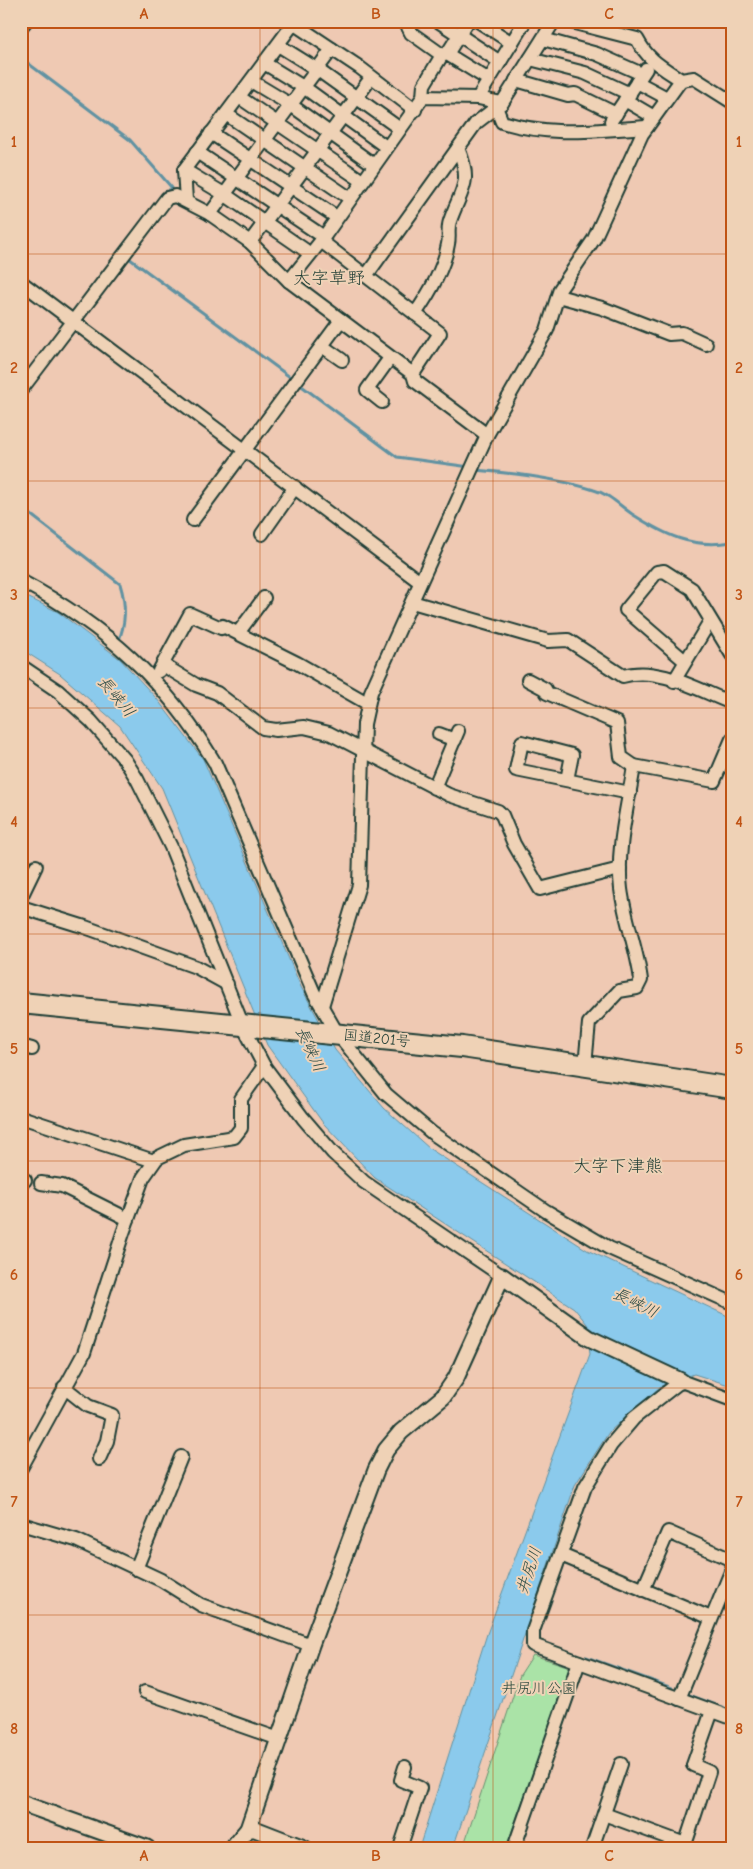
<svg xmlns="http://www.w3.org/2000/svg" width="753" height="1869" font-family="'Comic Neue','Klee One',sans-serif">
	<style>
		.green { fill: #aae3a7; stroke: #64906e }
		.water { fill: #8bcaec; stroke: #6092a2 }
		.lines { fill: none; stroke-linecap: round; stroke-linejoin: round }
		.stream { stroke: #6092a2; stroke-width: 3 }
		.minor-casing { stroke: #1f3d34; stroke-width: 16 }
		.tertiary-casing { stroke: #1f3d34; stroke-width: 19 }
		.trunk-casing { stroke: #1f3d34; stroke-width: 24 }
		.minor { stroke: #efd2b6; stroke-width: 12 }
		.tertiary { stroke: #efd2b6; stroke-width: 15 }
		.trunk { stroke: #efd2b6; stroke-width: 20 }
		.grid { fill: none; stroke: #c05314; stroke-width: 1; stroke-opacity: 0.55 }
		.labels { text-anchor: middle; stroke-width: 4; stroke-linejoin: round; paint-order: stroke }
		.street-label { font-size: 15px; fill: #1f3d34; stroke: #efd2b6 }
		.park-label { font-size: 15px; fill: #26453a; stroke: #efd2b6 }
		.water-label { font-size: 16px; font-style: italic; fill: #2a4b46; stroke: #efd2b6 }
		.quarter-label { font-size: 18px; fill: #1f3d34; stroke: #efd2b6 }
		.neatline { fill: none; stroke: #c05314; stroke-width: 2 }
		.grid-label { font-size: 16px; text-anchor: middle; font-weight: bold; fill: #c05314 }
	</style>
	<rect width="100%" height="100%" fill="#efc9b3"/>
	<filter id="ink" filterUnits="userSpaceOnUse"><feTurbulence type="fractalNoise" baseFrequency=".02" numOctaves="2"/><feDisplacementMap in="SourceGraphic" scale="10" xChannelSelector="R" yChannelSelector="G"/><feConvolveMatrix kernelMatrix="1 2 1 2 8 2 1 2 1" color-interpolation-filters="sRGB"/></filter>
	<g filter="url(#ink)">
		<!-- green -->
		<polygon class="green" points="533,1655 567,1666 569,1671 506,1848 463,1848 520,1675"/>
		<!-- water -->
		<polygon class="water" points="21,594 58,612 120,659 157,699 203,759 301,987 335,1050 384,1108 430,1149 587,1250 732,1318 732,1386 694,1374 661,1386 609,1432 575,1485 453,1848 419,1848 487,1634 590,1354 587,1324 574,1308 375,1178 323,1123 267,1045 162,788 120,726 60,674 21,649"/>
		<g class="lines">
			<!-- stream -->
			<g class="stream">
				<polyline points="21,58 130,140 172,188 163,194"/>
				<polyline points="126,256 294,380"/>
				<polyline points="299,384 397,457 470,467"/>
				<path d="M474,470C514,473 556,478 594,490C609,494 619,505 632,514C665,535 692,549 732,542"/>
				<path d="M21,507L120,584C126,603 126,624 118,642"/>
				<polyline points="585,1660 586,1657 672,1688"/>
				<polyline points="689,1695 732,1711"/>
			</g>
			<defs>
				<g id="minor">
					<polyline points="290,21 359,67 415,110"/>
					<polyline points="412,21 408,27 411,33 442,55 424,85 423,97"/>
					<polyline points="438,21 500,62"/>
					<polyline points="478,21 512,43"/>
					<path d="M567,21L637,39C648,60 660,66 681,80L694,78L732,102"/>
					<polyline points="21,27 26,21"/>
					<polyline points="543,39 597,54 642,74"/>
					<polyline points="278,45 318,70 396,126"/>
					<polyline points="447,54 489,80"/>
					<polyline points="442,55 447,54 468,21"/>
					<polyline points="530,59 585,73 630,94"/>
					<polyline points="264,63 305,88 382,144"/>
					<polyline points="516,80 568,95 575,94 616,114"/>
					<polyline points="251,81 291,105 370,162"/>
					<polyline points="637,82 667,98"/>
					<polyline points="239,97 358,178"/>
					<polyline points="478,98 525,21"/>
					<polyline points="625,100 654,117"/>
					<path d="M496,107L502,122C552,137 596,130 647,127"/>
					<polyline points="226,114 345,195"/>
					<polyline points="611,121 646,69"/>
					<polyline points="211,133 332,214"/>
					<polyline points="197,152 318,233"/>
					<polyline points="184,170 224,194 305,250"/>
					<polyline points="186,200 184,170 293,24"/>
					<polyline points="210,214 332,49"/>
					<polyline points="321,241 366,276 476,123 502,103 554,21"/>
					<polyline points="250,242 371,78"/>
					<polyline points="366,276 440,333 413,374"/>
					<polyline points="289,281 321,241 423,97 478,98 502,103"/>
					<polyline points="21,282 420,582"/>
					<polyline points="558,296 602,308 669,334 682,333 706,344"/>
					<path d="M415,314C429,294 444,269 448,244C450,237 447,229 450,221C461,189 473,184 458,148"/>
					<polyline points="322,346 342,360"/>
					<polyline points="21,390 167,198 175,196 210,214 250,242 289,281 413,374 415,381 487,435"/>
					<polyline points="382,402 367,390 390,358"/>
					<polyline points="193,520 341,320"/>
					<polyline points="262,534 295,487"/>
					<path d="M21,581C106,626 166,681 215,763L314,993L337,1033L386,1094L432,1133L546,1211L609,1248L732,1303"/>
					<path d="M412,602L548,641L568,640L623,676C657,665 700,691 732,703"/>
					<polyline points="238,633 264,598"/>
					<polyline points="685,661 626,610 657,572 664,571 692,589 732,655"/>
					<polyline points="163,665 196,685 217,693 263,728 276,730 304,727 329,733 449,795 498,811 502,815 514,844 540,889 620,869"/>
					<polyline points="21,666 58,691 91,721 125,760 137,779 171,847 243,1026 264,1066 303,1118 333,1153 364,1182 502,1276"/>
					<polyline points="159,671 190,614 221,628 223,626 297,663 367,703"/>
					<polyline points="528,680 545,689 547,693 617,723 621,757 634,766"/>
					<polyline points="674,681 710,621"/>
					<polyline points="439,734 455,740"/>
					<polyline points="567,780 572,755 522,742 516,770 630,793"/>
					<polyline points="434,788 458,731"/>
					<polyline points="21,897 36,866"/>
					<polyline points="21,907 85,927 196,967 227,984"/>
					<polyline points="322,1006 359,885 364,724 371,692 487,435 547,330 560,289 594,239 642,134 681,80"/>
					<polyline points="21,1046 32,1049"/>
					<path d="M585,1065L589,1023L619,991L637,988L641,980C637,949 625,920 621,889C616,848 628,806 634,766L714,781L732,739"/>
					<polyline points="21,1117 154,1161"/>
					<polyline points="21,1180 25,1180"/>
					<polyline points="41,1183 62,1186 128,1219"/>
					<polyline points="64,1387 88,1406 112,1415 107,1441 99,1459"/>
					<polyline points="732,1400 681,1381 634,1418 611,1445 585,1487 533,1631 533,1645 732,1718"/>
					<polyline points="21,1468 84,1353 123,1233 143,1178 157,1158 184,1145 234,1137 241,1128 241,1099 264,1066"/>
					<polyline points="21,1524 76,1540 161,1580 201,1605 311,1645"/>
					<polyline points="561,1555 711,1618"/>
					<polyline points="136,1569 181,1457"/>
					<polyline points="643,1590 668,1532 732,1560"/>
					<polyline points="145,1692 279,1739"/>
					<polyline points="679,1699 732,1569"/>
					<polyline points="604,1814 685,1844"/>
					<polyline points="400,1848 420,1788 401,1780 405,1767"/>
					<polyline points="514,1848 579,1662"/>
					<polyline points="592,1848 621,1764"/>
					<polyline points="684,1848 709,1772 693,1765 712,1711"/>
				</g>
				<g id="tertiary">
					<polyline points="21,1803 147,1848"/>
					<polyline points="248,1829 255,1829 304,1848"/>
					<polyline points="232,1848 248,1829 311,1645 376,1470 386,1450 401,1432 443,1397 456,1378 502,1276 589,1338 681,1381"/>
				</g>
				<polyline id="trunk" points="21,1003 462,1047 732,1088"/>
			</defs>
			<!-- minor casing -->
			<use href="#minor" class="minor-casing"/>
			<!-- tertiary casing -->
			<use href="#tertiary" class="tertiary-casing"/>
			<!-- trunk casing -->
			<use href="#trunk" class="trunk-casing"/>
			<!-- minor -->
			<use href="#minor" class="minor"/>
			<!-- tertiary -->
			<use href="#tertiary" class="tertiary"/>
			<!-- trunk -->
			<use href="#trunk" class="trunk"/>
		</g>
	</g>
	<!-- grid -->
	<path class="grid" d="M260,21V1848M493,21V1848M21,254H732M21,481H732M21,708H732M21,934H732M21,1161H732M21,1388H732M21,1615H732"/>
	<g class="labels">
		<!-- street labels -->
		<g class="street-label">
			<text transform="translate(377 1038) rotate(6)" y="5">国道201号</text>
		</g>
		<!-- park labels -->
		<g class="park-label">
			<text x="539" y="1693">井尻川公園</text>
		</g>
		<!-- water labels -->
		<g class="water-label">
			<text transform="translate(117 696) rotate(50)" y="6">長峡川</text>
			<text transform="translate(311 1049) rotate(65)" y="6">長峡川</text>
			<text transform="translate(636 1302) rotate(26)" y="6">長峡川</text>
			<text transform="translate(528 1570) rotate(-72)" y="6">井尻川</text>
		</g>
		<!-- quarter labels -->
		<g class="quarter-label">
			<text x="329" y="284">大字草野</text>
			<text x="618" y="1172">大字下津熊</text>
		</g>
	</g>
	<!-- margin -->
	<rect width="753" height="1869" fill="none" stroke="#efd2b6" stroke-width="55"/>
	<rect x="28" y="28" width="698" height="1814" class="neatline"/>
	<g class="grid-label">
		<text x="144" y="19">A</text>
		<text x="376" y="19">B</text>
		<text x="609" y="19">C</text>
		<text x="14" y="147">1</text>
		<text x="739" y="147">1</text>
		<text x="14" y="373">2</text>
		<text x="739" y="373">2</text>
		<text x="14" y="600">3</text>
		<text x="739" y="600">3</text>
		<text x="14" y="827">4</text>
		<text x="739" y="827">4</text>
		<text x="14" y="1054">5</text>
		<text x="739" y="1054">5</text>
		<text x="14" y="1280">6</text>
		<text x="739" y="1280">6</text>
		<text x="14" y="1507">7</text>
		<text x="739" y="1507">7</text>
		<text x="14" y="1734">8</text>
		<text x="739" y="1734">8</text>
		<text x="144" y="1861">A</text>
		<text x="376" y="1861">B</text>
		<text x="609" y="1861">C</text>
	</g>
</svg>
